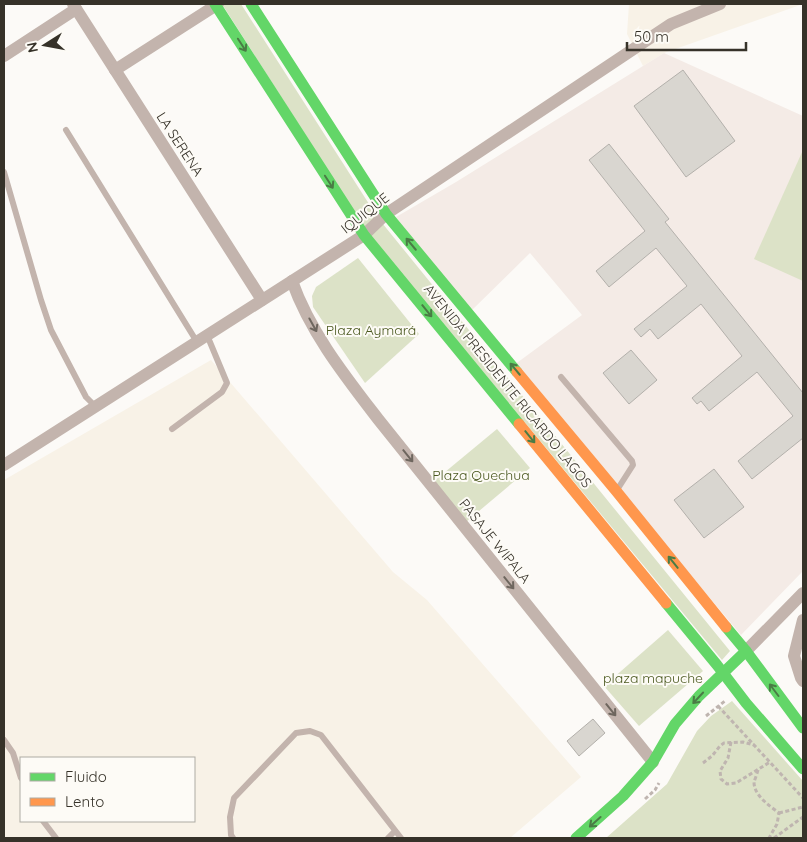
<svg xmlns="http://www.w3.org/2000/svg" width="807" height="842" font-family="Quicksand,sans-serif">
	<style>
		.built { fill: #f8f2e7; fill-rule: evenodd }
		.education { fill: #f4ebe6 }
		.green { fill: #dce2c7 }
		.building { fill: #d9d6d0; stroke: #b3b0ab }
		.lines { fill: none; stroke-linecap: round; stroke-linejoin: round }
		.path { stroke: #bfb5b0; stroke-width: 3; stroke-dasharray: 4 2.5; stroke-linecap: butt }
		.lane { stroke: #c3b4ad; stroke-width: 6 }
		.street { stroke: #c3b4ad; stroke-width: 12 }
		.fast { stroke: #63d668; stroke-width: 11 }
		.slow { stroke: #ff974d; stroke-width: 11 }
		.oneway { stroke: #4a7c45 }
		.oneway2 { stroke: #6e665e }
		.labels { text-anchor: middle; stroke-width: 4; stroke-linejoin: round; paint-order: stroke }
		.street-label { font-size: 14px; fill: #363229; stroke: #fdfbf6 }
		.park-label { font-size: 14px; fill: #4b5920; stroke: #fdfbf6 }
	</style>
	<rect width="100%" height="100%" fill="#fcfaf7"/>
	<!-- built -->
	<g class="built">
		<polygon points="629,4 803,4 664,53 643,66 627,34"/>
		<path d="M211,360L393,572L427,600L581,777L510,838H4V480ZM21,758H194V821H21Z"/>
	</g>
	<!-- education -->
	<polygon class="education" points="664,53 803,116 803,571 741,635 514,365 582,315 530,253 470,312 396,217 456,182"/>
	<!-- green -->
	<g class="green">
		<polygon points="222,4 241,4 378,218 730,651 722,660 367,232"/>
		<polygon points="803,150 803,281 754,259"/>
		<polygon points="358,258 419,334 365,383 313,307 312,296 316,287"/>
		<polygon points="497,429 530,468 466,522 433,482"/>
		<polygon points="668,630 703,671 639,726 604,686"/>
		<polygon points="732,701 803,781 803,838 606,838 667,784 697,731 711,716"/>
	</g>
	<!-- building -->
	<g class="building">
		<polygon points="683,70 735,141 686,177 634,106"/>
		<polygon points="609,144 669,219 665,222 803,393 803,438 752,479 738,461 793,416 757,372 709,411 701,401 697,404 692,398 742,356 701,304 658,339 650,329 641,337 634,329 687,286 656,248 609,287 596,271 645,231 589,160"/>
		<polygon points="631,350 657,380 629,404 603,373"/>
		<polygon points="714,469 744,507 704,538 674,500"/>
		<polygon points="593,719 605,733 579,756 567,741"/>
	</g>
	<g class="lines">
		<!-- path -->
		<g class="path">
			<polyline points="718,706 803,798"/>
			<polyline points="706,716 725,701"/>
			<polyline points="731,742 728,758 720,771 721,779 727,784 736,783 770,762"/>
			<polyline points="703,763 712,756 720,746 724,743 743,742 754,745"/>
			<path d="M758,770C757,774 755,779 754,782C754,796 770,806 779,813L777,824L769,838"/>
			<polyline points="645,799 655,790 659,783"/>
			<polyline points="779,813 803,807"/>
			<polyline points="774,838 803,817"/>
		</g>
		<!-- lane -->
		<g class="lane">
			<polyline points="66,130 197,342"/>
			<polyline points="4,172 41,300 51,330 86,397 95,406"/>
			<polyline points="561,377 632,461 633,465 617,490"/>
			<polyline points="172,429 222,392 227,383 207,335"/>
			<polyline points="4,740 13,753 21,778"/>
			<polyline points="43,821 56,838"/>
			<polyline points="233,838 231,835 230,817 234,798 296,733 310,731 321,735 401,838"/>
			<polyline points="388,838 395,831"/>
		</g>
		<!-- street -->
		<g class="street">
			<polyline points="73,4 262,300"/>
			<polyline points="4,56 76,9"/>
			<polyline points="115,70 218,4"/>
			<path d="M292,281C310,332 345,376 378,419L653,762"/>
			<polyline points="4,465 364,235 386,214 671,24 720,4"/>
			<polyline points="803,620 794,656 801,678 803,681"/>
			<polyline points="746,651 803,593"/>
		</g>
		<!-- fast -->
		<g class="fast">
			<polyline points="215,4 364,235 519,424"/>
			<polyline points="251,4 386,214 517,372"/>
			<polyline points="666,603 717,665 746,703 803,769"/>
			<polyline points="726,627 746,651 803,728"/>
			<polyline points="576,838 623,796 653,762 675,724 699,696 746,651"/>
		</g>
		<!-- slow -->
		<g class="slow">
			<polyline points="517,372 617,492 726,627"/>
			<polyline points="519,424 666,603"/>
		</g>
	</g>
	<!-- one-way arrows -->
	<defs><path id="oneway-shaft" d="M-6 0H5M1.5-3L5.5 0L1.5 3" fill="none" stroke-width="1.6" stroke-linecap="round" stroke-linejoin="round" transform="scale(1.25)"/></defs>
	<g class="oneway">
		<use href="#oneway-shaft" transform="translate(242 45) rotate(57)"/>
		<use href="#oneway-shaft" transform="translate(329 182) rotate(57)"/>
		<use href="#oneway-shaft" transform="translate(411 244) rotate(-130)"/>
		<use href="#oneway-shaft" transform="translate(427 311) rotate(51)"/>
		<use href="#oneway-shaft" transform="translate(515 369) rotate(-130)"/>
		<use href="#oneway-shaft" transform="translate(530 437) rotate(51)"/>
		<use href="#oneway-shaft" transform="translate(673 562) rotate(-129)"/>
		<use href="#oneway-shaft" transform="translate(774 690) rotate(-127)"/>
		<use href="#oneway-shaft" transform="translate(698 698) rotate(133)"/>
		<use href="#oneway-shaft" transform="translate(595 822) rotate(138)"/>
	</g>
	<g class="oneway2">
		<use href="#oneway-shaft" transform="translate(313 325) rotate(61)"/>
		<use href="#oneway-shaft" transform="translate(408 456) rotate(51)"/>
		<use href="#oneway-shaft" transform="translate(509 583) rotate(51)"/>
		<use href="#oneway-shaft" transform="translate(611 710) rotate(51)"/>
	</g>
	<g class="labels">
		<!-- street labels -->
		<g class="street-label">
			<text transform="translate(180 144) rotate(57)" y="5">LA SERENA</text>
			<text transform="translate(365 213) rotate(-38)" y="5">IQUIQUE</text>
			<text transform="translate(508 386) rotate(51)" y="5">AVENIDA PRESIDENTE RICARDO LAGOS</text>
			<text transform="translate(495 541) rotate(51)" y="5">PASAJE WIPALA</text>
		</g>
		<!-- park labels -->
		<g class="park-label">
			<text x="371" y="335">Plaza Aymará</text>
			<text x="481" y="480">Plaza Quechua</text>
			<text x="653" y="683">plaza mapuche</text>
		</g>
	</g>
	<!-- border -->
	<rect width="807" height="842" fill="none" stroke="#363229" stroke-width="10"/>
	<!-- legend -->
	<rect x="20" y="757" width="175" height="65" fill="#fdfbf6" stroke="#adaba4"/>
	<rect x="30" y="773" width="25" height="8" fill="#63d668" stroke="#adaba4"/>
	<text x="65" y="782" font-size="15" fill="#363229">Fluido</text>
	<rect x="30" y="798" width="25" height="8" fill="#ff974d" stroke="#adaba4"/>
	<text x="65" y="807" font-size="15" fill="#363229">Lento</text>
	<!-- north arrow -->
	<g transform="translate(45 45) rotate(259)" stroke="#fdfbf6" stroke-width="4" paint-order="stroke">
	<path d="M0-4L9 19L0 12L-9 19Z" fill="#363229"/>
	<text y="-8" font-size="14" font-weight="bold" text-anchor="middle" fill="#363229">N</text>
	</g>
	<!-- scale -->
	<path d="M627 42v8h119v-8" fill="none" stroke="#363229" stroke-width="2.5"/>
	<text x="634" y="42" font-size="15" fill="#363229" stroke="#fdfbf6" stroke-width="4" paint-order="stroke">50 m</text>
</svg>
